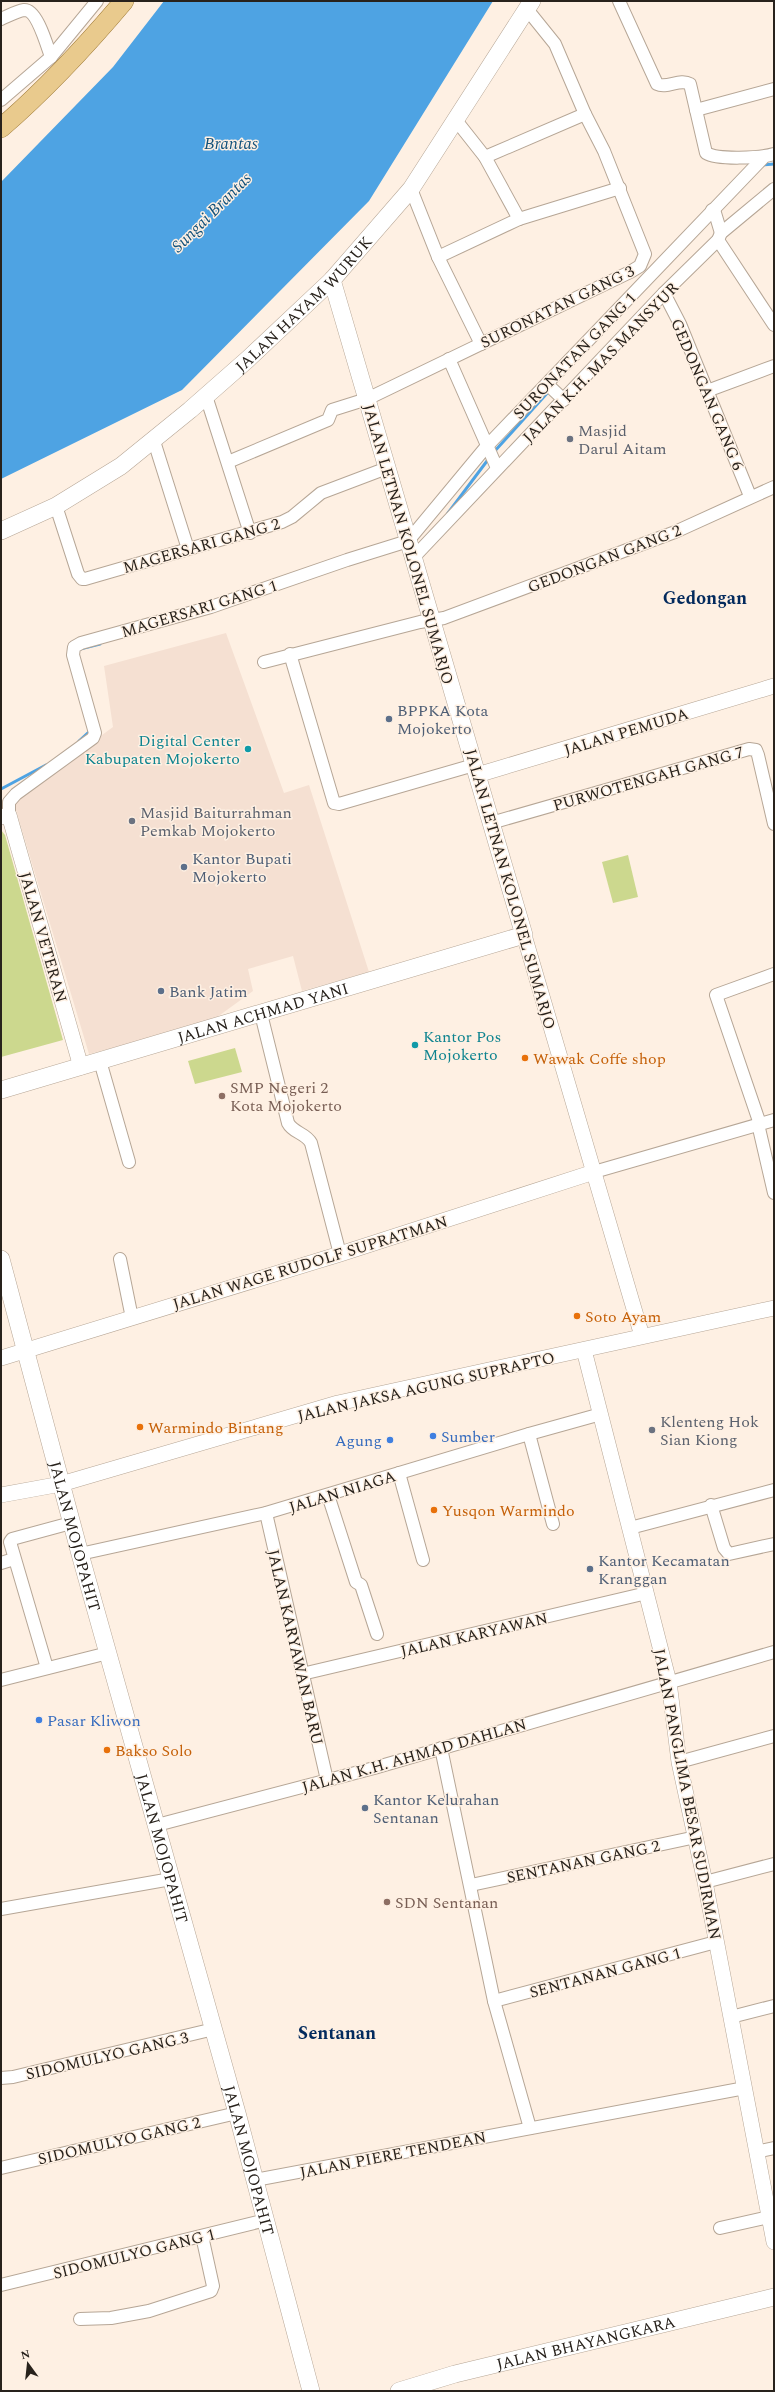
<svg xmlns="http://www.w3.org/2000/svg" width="775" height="2392" font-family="Spectral,serif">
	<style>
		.commercial { fill: #f5e0d2 }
		.green { fill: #ccd88e }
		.water { fill: #4ea3e3 }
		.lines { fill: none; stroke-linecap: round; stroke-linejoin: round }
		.stream { stroke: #4ea3e3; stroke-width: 3 }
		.minor-casing { stroke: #b6a696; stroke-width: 14 }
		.tertiary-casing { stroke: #b6a696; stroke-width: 16 }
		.secondary-casing { stroke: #b6a696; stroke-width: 18 }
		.primary-casing { stroke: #9c7834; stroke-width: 20 }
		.minor { stroke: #fff; stroke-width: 12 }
		.tertiary { stroke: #fff; stroke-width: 15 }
		.secondary { stroke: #fff; stroke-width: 17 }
		.primary { stroke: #e9ca8d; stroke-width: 19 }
		.worship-dot { fill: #6b7280; stroke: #fef0e3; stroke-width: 1.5 }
		.service-dot { fill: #5c6f8a; stroke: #fef0e3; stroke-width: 1.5 }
		.culture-dot { fill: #0f9aa8; stroke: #fef0e3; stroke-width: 1.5 }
		.food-dot { fill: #e8710a; stroke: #fef0e3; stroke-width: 1.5 }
		.education-dot { fill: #8d6e63; stroke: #fef0e3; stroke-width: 1.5 }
		.shop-dot { fill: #3f7fe0; stroke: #fef0e3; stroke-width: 1.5 }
		.labels { text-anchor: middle; stroke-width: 3; stroke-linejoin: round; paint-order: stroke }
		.street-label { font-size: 16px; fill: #28221c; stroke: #fef0e3 }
		.worship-label { font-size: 16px; fill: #5b616d; stroke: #fef0e3; text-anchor: start }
		.service-label { font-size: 16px; fill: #4e5e75; stroke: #fef0e3; text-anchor: start }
		.culture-label { font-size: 16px; fill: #0d838f; stroke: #fef0e3; text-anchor: end }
		.food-label { font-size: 16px; fill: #c56008; stroke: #fef0e3; text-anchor: start }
		.education-label { font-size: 16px; fill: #785e54; stroke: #fef0e3; text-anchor: start }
		.shop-label { font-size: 16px; fill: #366cbe; stroke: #fef0e3; text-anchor: start }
		.water-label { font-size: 17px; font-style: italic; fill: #11517b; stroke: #fef0e3 }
		.quarter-label { font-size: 18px; font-weight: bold; fill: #032a5d; stroke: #fef0e3 }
	</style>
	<rect width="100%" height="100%" fill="#fef0e3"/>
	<!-- commercial -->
	<polygon class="commercial" points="226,633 284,793 309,785 369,972 302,991 293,956 248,969 253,991 209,1023 89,1054 13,800 113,727 104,666"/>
	<!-- green -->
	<g class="green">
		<polygon points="1,830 5,835 63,1040 1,1057"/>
		<polygon points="628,855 638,897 613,903 602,862"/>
		<polygon points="235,1048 242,1072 195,1084 188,1061"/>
	</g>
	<!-- water -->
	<polygon class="water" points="164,1 493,1 369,201 182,390 1,479 1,182 113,67"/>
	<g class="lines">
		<!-- stream -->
		<g class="stream">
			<polyline points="761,165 774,164"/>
			<polyline points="493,453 550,390"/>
			<polyline points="448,513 490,457"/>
			<polyline points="80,649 100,644"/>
			<polyline points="79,741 91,730"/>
			<polyline points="1,789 46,765"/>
		</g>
		<defs>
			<g id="minor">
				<path d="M619,1L657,84C667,89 680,78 690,84L706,153C717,160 761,158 774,154"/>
				<path d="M1,19C8,16 17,11 24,10C37,9 47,46 51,57"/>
				<polyline points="1,100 51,57 97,1"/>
				<polyline points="696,110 774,89"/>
				<polyline points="455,119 485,157 519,219"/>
				<polyline points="485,157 585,114"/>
				<polyline points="411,189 438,257 481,344"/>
				<polyline points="712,210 715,213 721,233"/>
				<polyline points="718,240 774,325"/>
				<polyline points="438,257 519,219 620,188"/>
				<polyline points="664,293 680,324 750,496"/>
				<polyline points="449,359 497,468"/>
				<polyline points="547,384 564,400"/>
				<polyline points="707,391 774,366"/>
				<polyline points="206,396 250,533"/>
				<polyline points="153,438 188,549"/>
				<polyline points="228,462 328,420 332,410 367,399 630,272 640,266 645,254 604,151 585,114 555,44 526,8"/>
				<polyline points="56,506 78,574 82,579 85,579 282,522 292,517 321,493 387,468"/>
				<polyline points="413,558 664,293 718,240 721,233 774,189"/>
				<polyline points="290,654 334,803 339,804 474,765"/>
				<polyline points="264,662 420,622 444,618 675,532 774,487"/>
				<polyline points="9,815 9,802 16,794 93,738 95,733 73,655 74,647 81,643 211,607 347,560 408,541 486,447 763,158"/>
				<polyline points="491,823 749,749 756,750 758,755 774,824"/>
				<path d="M261,1014L288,1123C293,1133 306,1133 311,1143L340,1254"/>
				<polyline points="100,1061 129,1162"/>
				<polyline points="758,1124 774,1193"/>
				<polyline points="760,1124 716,995 774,974"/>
				<polyline points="594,1172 774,1120"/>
				<polyline points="120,1259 132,1318"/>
				<polyline points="529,1434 553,1524"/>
				<polyline points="399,1473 423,1560"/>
				<polyline points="328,1495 356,1582 361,1585 377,1634"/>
				<polyline points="711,1505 724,1548 729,1554 774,1544"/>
				<polyline points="266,1513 327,1780"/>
				<polyline points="630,1528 774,1490"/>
				<polyline points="80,1554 266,1513 529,1434 601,1414"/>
				<polyline points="1,1563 14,1559"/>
				<polyline points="47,1668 10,1542 12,1539 71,1523"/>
				<polyline points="302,1674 647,1593"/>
				<polyline points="1,1680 108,1653"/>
				<polyline points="441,1748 494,2001 530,2128"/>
				<polyline points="679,1762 774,1736"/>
				<polyline points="157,1825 374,1768 774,1652"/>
				<polyline points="705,1882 774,1864"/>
				<polyline points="471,1885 696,1837"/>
				<polyline points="1,1909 171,1879"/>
				<polyline points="494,2001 716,1942"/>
				<polyline points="731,2017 774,2006"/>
				<polyline points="1,2078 13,2077 214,2029"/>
				<polyline points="756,2152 774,2148"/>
				<polyline points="1,2168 237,2113"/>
				<polyline points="255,2180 745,2088"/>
				<polyline points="720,2228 769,2217"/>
				<polyline points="1,2285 266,2220"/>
				<polyline points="80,2319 111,2318 149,2311 211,2291 213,2286 202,2236"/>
			</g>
			<g id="tertiary">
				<polyline points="477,775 774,686"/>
				<polyline points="1,817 9,815 81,1067"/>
				<polyline points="524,935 642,1336"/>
				<polyline points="584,1350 669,1682 679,1762 705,1882 774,2242"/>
				<polyline points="1,1358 340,1254 594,1172"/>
				<polyline points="1,1495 61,1484 338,1403 774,1308"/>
			</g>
			<g id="secondary">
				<path id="s1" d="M1,531L56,506L121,466L190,410L248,359L332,280L411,189L532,1"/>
				<path id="s2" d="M1,1090L524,935L332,280"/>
				<path id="s3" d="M1,1259L80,1554L237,2113L311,2391"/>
				<path id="s4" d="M399,2391L455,2374L774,2297"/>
			</g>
			<path id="primary" d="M1,128C46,89 86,46 124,1"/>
		</defs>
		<!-- minor casing -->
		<use href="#minor" class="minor-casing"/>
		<!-- tertiary casing -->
		<use href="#tertiary" class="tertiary-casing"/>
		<!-- secondary casing -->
		<use href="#secondary" class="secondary-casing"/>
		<!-- primary casing -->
		<use href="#primary" class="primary-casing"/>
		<!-- minor -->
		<use href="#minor" class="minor"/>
		<!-- tertiary -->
		<use href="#tertiary" class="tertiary"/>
		<!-- secondary -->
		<use href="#secondary" class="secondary"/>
		<!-- primary -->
		<use href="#primary" class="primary"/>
	</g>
	<!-- markers -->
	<g class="worship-dot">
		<circle cx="570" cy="439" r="4"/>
		<circle cx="132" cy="821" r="4"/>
		<circle cx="652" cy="1430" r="4"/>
	</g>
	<g class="service-dot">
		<circle cx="389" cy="719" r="4"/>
		<circle cx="184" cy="867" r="4"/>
		<circle cx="161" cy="991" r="4"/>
		<circle cx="590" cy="1569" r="4"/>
		<circle cx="365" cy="1808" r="4"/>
	</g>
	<g class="culture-dot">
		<circle cx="248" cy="749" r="4"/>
		<circle cx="415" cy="1045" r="4"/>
	</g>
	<g class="food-dot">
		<circle cx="525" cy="1058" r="4"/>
		<circle cx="577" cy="1316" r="4"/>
		<circle cx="140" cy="1427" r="4"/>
		<circle cx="434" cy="1510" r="4"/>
		<circle cx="107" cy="1750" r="4"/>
	</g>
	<g class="education-dot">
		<circle cx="222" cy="1096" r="4"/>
		<circle cx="387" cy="1902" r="4"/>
	</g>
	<g class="shop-dot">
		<circle cx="433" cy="1436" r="4"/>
		<circle cx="390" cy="1440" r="4"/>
		<circle cx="39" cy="1720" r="4"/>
	</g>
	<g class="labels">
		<!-- street labels -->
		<g class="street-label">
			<text dy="6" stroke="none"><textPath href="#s1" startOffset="381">JALAN HAYAM WURUK</textPath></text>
			<text transform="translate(557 306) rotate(-26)" y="6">SURONATAN GANG 3</text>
			<text transform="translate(574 355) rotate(-46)" y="6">SURONATAN GANG 1</text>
			<text transform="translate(600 362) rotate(-46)" y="6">JALAN K.H. MAS MANSYUR</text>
			<text transform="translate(708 394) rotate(67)" y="6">GEDONGAN GANG 6</text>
			<text transform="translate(409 544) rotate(74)" y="6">JALAN LETNAN KOLONEL SUMARJO</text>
			<text transform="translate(201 545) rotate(-16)" y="6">MAGERSARI GANG 2</text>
			<text transform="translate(604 558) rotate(-21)" y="6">GEDONGAN GANG 2</text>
			<text transform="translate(199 608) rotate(-17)" y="6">MAGERSARI GANG 1</text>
			<text transform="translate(626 731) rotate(-17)" y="6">JALAN PEMUDA</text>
			<text transform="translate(648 778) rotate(-16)" y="6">PURWOTENGAH GANG 7</text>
			<text transform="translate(511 889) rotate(74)" y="6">JALAN LETNAN KOLONEL SUMARJO</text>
			<text transform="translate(44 937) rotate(74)" y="6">JALAN VETERAN</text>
			<text dy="6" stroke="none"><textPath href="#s2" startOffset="273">JALAN ACHMAD YANI</textPath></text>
			<text transform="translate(310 1262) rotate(-17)" y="6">JALAN WAGE RUDOLF SUPRATMAN</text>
			<text transform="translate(426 1386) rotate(-13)" y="6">JALAN JAKSA AGUNG SUPRAPTO</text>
			<text transform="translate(342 1491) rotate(-17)" y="6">JALAN NIAGA</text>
			<text dy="6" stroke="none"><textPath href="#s3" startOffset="287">JALAN MOJOPAHIT</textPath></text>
			<text transform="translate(474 1634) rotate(-13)" y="6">JALAN KARYAWAN</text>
			<text transform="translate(296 1647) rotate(77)" y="6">JALAN KARYAWAN BARU</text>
			<text transform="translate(414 1755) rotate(-16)" y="6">JALAN K.H. AHMAD DAHLAN</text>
			<text transform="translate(688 1794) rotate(79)" y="6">JALAN PANGLIMA BESAR SUDIRMAN</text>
			<text dy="6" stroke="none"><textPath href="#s3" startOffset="611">JALAN MOJOPAHIT</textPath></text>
			<text transform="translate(583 1861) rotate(-12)" y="6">SENTANAN GANG 2</text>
			<text transform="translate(605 1972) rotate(-15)" y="6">SENTANAN GANG 1</text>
			<text transform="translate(107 2055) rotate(-13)" y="6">SIDOMULYO GANG 3</text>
			<text transform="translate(119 2140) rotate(-13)" y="6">SIDOMULYO GANG 2</text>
			<text transform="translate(393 2154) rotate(-11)" y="6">JALAN PIERE TENDEAN</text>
			<text dy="6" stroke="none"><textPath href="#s3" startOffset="935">JALAN MOJOPAHIT</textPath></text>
			<text transform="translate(134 2253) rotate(-14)" y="6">SIDOMULYO GANG 1</text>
			<text dy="6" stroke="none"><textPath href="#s4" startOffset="193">JALAN BHAYANGKARA</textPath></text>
		</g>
		<!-- worship labels -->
		<g class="worship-label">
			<text x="578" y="436">Masjid<tspan x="578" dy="18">Darul Aitam</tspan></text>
			<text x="140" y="818">Masjid Baiturrahman<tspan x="140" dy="18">Pemkab Mojokerto</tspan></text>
			<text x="660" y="1427">Klenteng Hok<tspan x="660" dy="18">Sian Kiong</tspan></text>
		</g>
		<!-- service labels -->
		<g class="service-label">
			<text x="397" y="716">BPPKA Kota<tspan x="397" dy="18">Mojokerto</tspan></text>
			<text x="192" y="864">Kantor Bupati<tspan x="192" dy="18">Mojokerto</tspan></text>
			<text x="169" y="997">Bank Jatim</text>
			<text x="598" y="1566">Kantor Kecamatan<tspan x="598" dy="18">Kranggan</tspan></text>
			<text x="373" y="1805">Kantor Kelurahan<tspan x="373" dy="18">Sentanan</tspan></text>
		</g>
		<!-- culture labels -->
		<g class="culture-label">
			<text x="240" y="746">Digital Center<tspan x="240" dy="18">Kabupaten Mojokerto</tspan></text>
			<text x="423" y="1042" text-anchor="start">Kantor Pos<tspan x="423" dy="18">Mojokerto</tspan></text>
		</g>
		<!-- food labels -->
		<g class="food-label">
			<text x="533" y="1064">Wawak Coffe shop</text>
			<text x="585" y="1322">Soto Ayam</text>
			<text x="148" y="1433">Warmindo Bintang</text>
			<text x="442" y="1516">Yusqon Warmindo</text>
			<text x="115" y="1756">Bakso Solo</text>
		</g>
		<!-- education labels -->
		<g class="education-label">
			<text x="230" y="1093">SMP Negeri 2<tspan x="230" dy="18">Kota Mojokerto</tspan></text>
			<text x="395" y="1908">SDN Sentanan</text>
		</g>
		<!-- shop labels -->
		<g class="shop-label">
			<text x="441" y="1442">Sumber</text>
			<text x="382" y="1446" text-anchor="end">Agung</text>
			<text x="47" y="1726">Pasar Kliwon</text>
		</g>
		<!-- water labels -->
		<g class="water-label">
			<text x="231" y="149">Brantas</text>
			<text transform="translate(211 212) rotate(-45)" y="6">Sungai Brantas</text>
		</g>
		<!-- quarter labels -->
		<g class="quarter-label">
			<text x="705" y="604">Gedongan</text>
			<text x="337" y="2039">Sentanan</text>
		</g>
	</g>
	<!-- border -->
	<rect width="775" height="2392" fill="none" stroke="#28221c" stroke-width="4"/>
	<!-- north arrow -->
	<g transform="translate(28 2364) rotate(345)" stroke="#fef0e3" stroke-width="3" paint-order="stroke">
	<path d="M0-3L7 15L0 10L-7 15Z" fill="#28221c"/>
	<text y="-6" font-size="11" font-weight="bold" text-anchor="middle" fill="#28221c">N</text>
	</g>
</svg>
